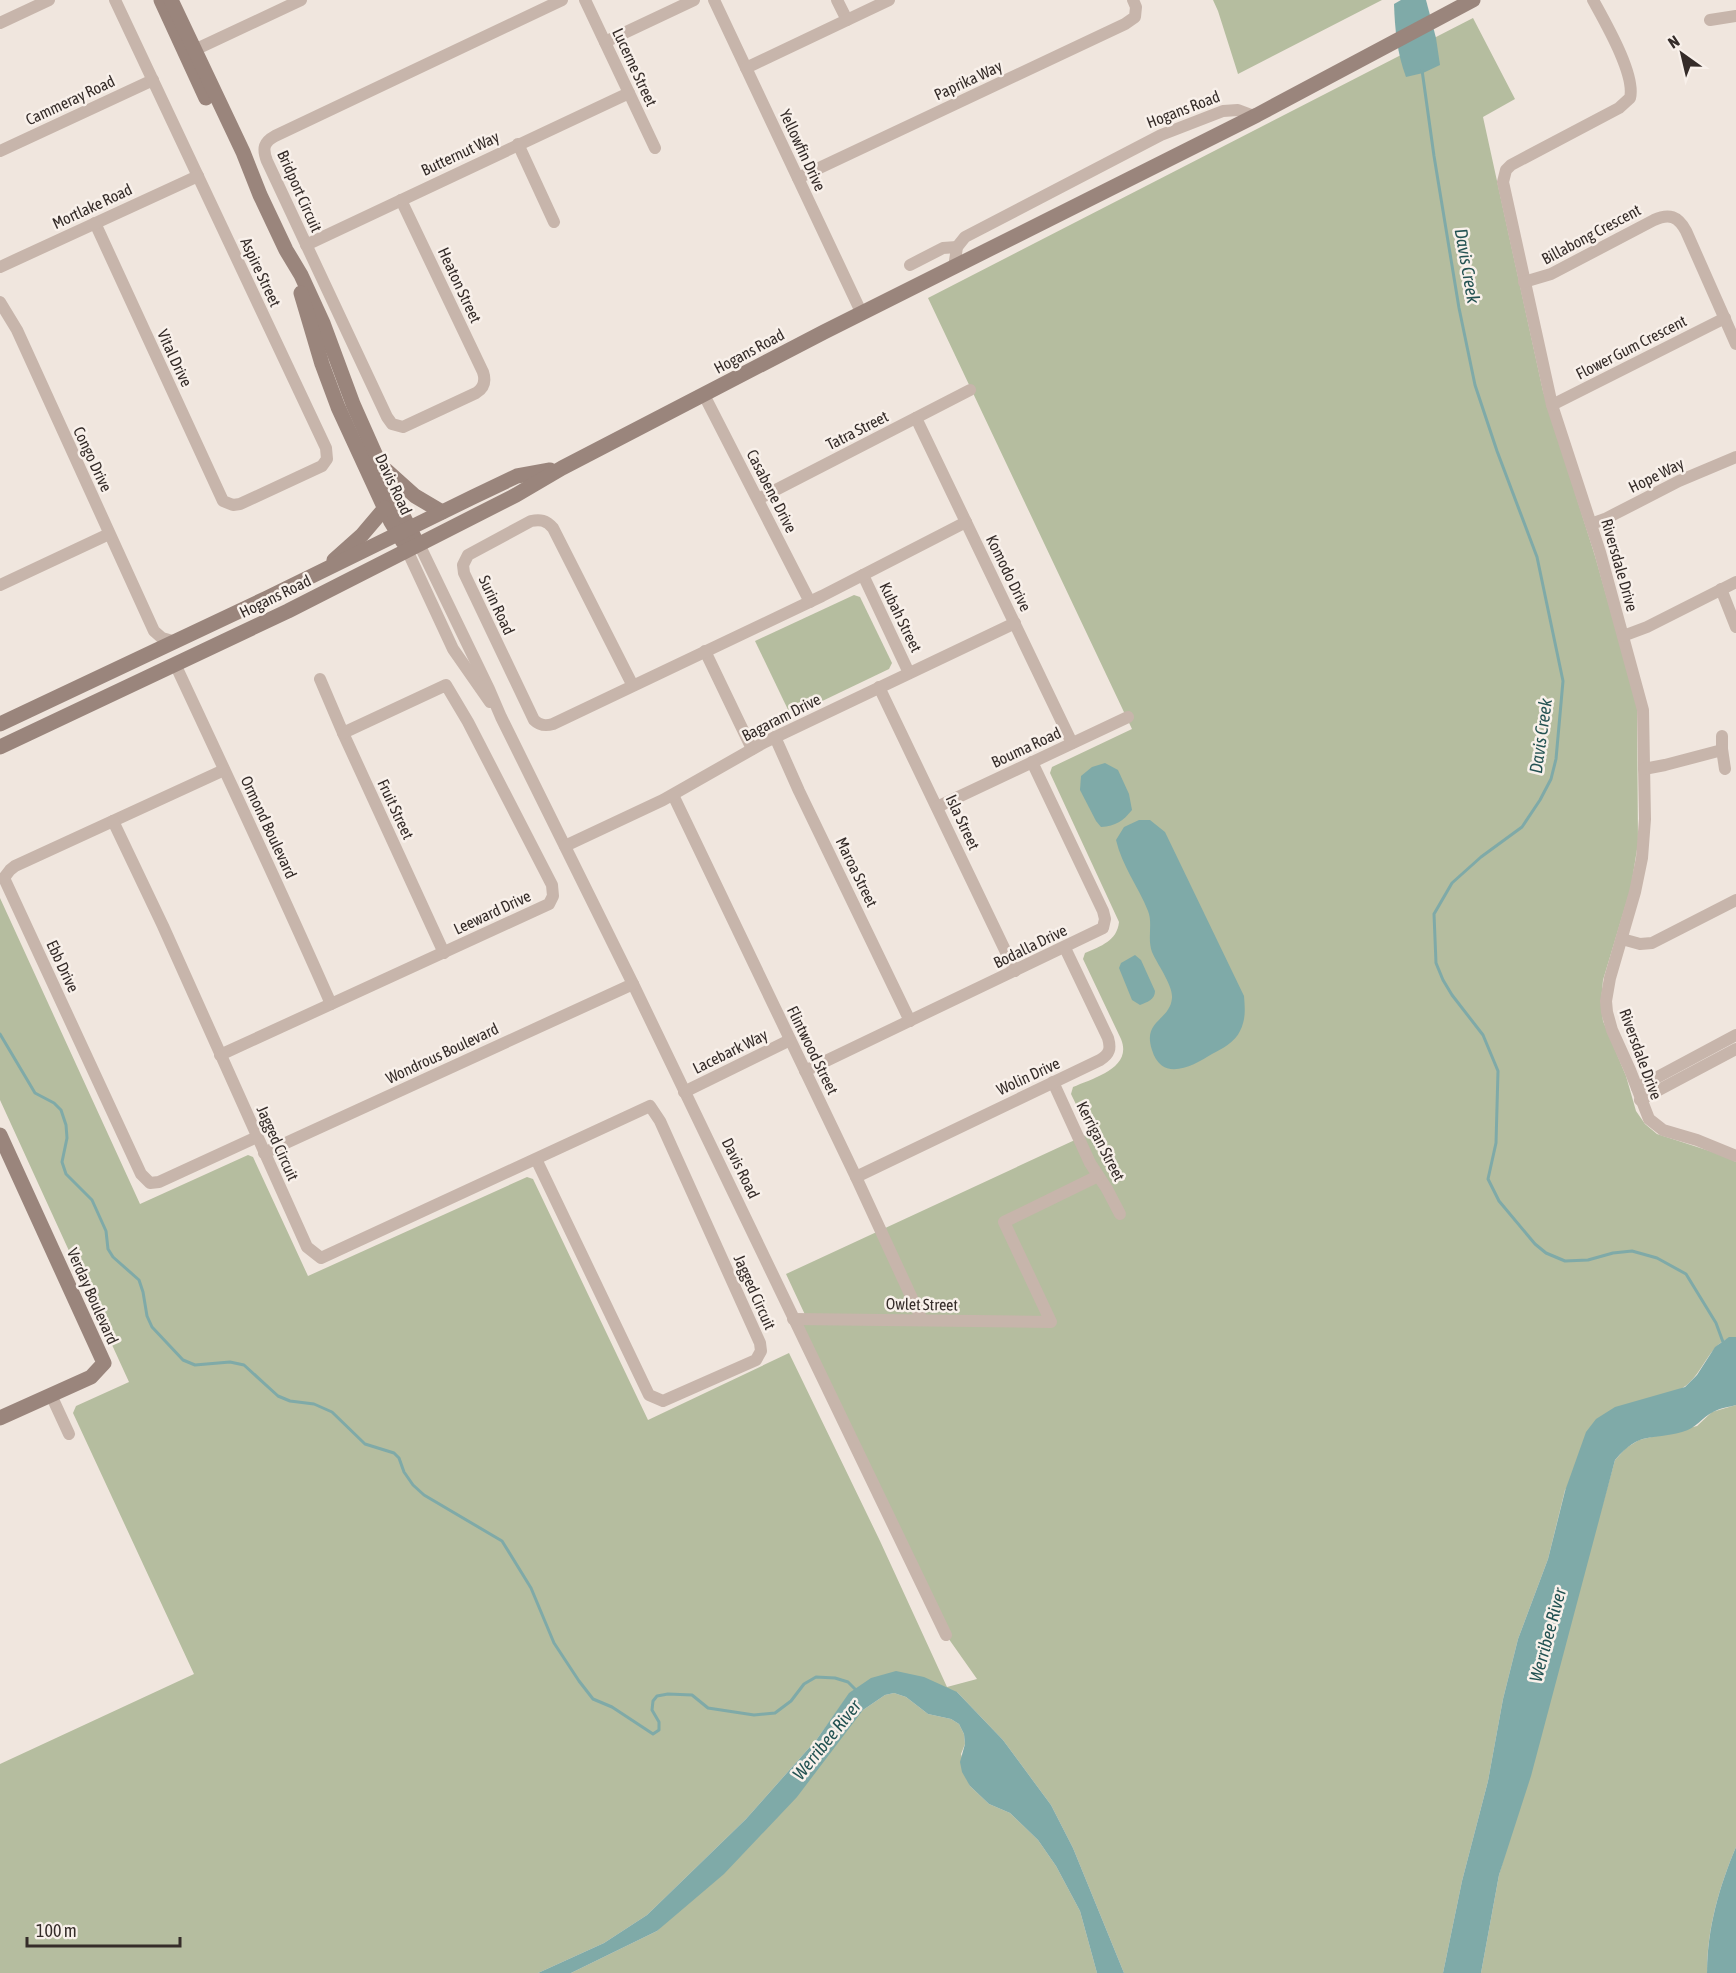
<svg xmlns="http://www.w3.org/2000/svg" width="1736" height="1973" font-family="'Asap Condensed',sans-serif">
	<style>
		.green { fill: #b5bd9f }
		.water { fill: #7faaa8 }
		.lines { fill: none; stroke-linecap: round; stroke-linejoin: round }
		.stream { stroke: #7faaa8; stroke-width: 3 }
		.street { stroke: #c7b5ab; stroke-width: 12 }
		.secondary { stroke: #9a857c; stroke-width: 15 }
		.labels { text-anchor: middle; stroke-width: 5; stroke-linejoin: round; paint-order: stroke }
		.street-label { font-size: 16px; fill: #352c29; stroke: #f8f0ea }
		.water-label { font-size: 18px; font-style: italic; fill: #235252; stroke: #f8f0ea }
	</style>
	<rect width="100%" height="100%" fill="#f0e6de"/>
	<!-- green -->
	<g class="green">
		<polygon points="1213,0 1382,0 1238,74 1218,11"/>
		<path d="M1473,18L1515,99L1483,117L1543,391L1595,556L1637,704L1638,843L1631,887L1603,980L1601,1002L1603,1021L1626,1076L1636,1111L1645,1124L1657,1134L1722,1155L1736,1162V1337C1708,1338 1703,1381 1678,1390L1565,1490L1548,1559L1518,1639L1503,1699L1488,1781L1462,1881L1443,1973H1124L1073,1848L1051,1805L1003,1740L957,1692L850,1693L817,1739L746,1819L647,1915L604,1943L538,1973H0V1764L194,1674L73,1413L76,1406L129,1382L0,1100V898L140,1204L248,1155L253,1157L308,1276L527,1177L533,1179L648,1420L789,1353L880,1541L947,1687L977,1679L946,1635L793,1319H807L786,1274L1090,1133L1071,1094L1073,1087C1093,1078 1133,1068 1121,1039L1083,959L1085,953C1101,946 1117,941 1119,922L1050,773L1052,767L1132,729L928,298Z"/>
		<polygon points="854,595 860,597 892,663 889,669 791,716 755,641"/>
		<path d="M1736,1405V1847C1719,1887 1707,1929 1707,1973H1481L1499,1875L1615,1460L1626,1448L1639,1440L1697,1426L1712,1412Z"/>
		<polygon points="894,1693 906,1697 928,1714 951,1719 959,1724 964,1734 965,1744 961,1754 970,1786 989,1804 1010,1813 1038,1840 1056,1866 1080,1911 1097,1973 571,1973 657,1931 863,1710 885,1695"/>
	</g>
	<!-- water -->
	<g class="water">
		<path d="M1401,0H1426L1436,38L1440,65L1423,73L1406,77C1397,53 1395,30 1394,4Z"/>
		<path d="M1105,763L1118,770L1129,794L1132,810C1123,821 1116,826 1101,827L1096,821L1080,790L1081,776L1092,767Z"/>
		<path d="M1139,820H1150L1165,832L1244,996C1245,1009 1246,1019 1240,1031C1235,1042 1222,1049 1212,1054C1193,1066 1162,1083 1152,1050C1142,1020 1170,1021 1172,998C1173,985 1157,964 1152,952C1147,939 1153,923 1148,911C1138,886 1122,866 1116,840L1124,827Z"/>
		<path d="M1135,955L1141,960L1155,991C1155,1000 1147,1002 1140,1005L1132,1000L1119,968L1121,963Z"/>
		<path d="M1729,1337H1736V1405C1729,1407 1720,1408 1713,1412C1702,1417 1697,1428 1682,1432C1650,1441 1641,1430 1615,1460L1531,1776L1499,1875L1481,1973H1443L1462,1881L1488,1781L1503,1699L1518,1639L1548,1559L1565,1491L1586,1432L1596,1419L1615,1407L1685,1387L1697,1375L1715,1347Z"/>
		<polygon points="896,1671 924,1677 957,1692 1003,1740 1051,1805 1073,1848 1124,1973 1097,1973 1080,1911 1056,1866 1038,1840 1010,1813 989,1804 970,1786 962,1772 960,1762 965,1744 964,1734 959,1724 951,1719 928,1714 906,1697 894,1693 885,1695 863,1710 797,1797 724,1874 657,1931 571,1973 538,1973 604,1943 647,1915 746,1819 817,1739 849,1693 871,1678"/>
		<path d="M1736,1847V1973H1707C1707,1929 1719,1887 1736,1847Z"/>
	</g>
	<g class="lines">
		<!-- stream -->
		<g class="stream">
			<polyline points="1422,70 1434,156 1459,308 1475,385 1497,451 1537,557 1563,681 1556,759 1551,779 1540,800 1522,827 1481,857 1452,883 1434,914 1436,963 1443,980 1452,995 1483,1035 1498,1071 1496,1143 1488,1179 1499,1201 1535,1244 1546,1253 1565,1261 1588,1260 1613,1253 1632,1251 1657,1258 1686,1274 1716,1323 1723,1342"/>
			<polyline points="0,1034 35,1093 54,1103 61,1110 66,1125 67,1138 62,1162 66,1174 92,1200 106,1231 108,1249 113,1257 139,1280 143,1292 147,1316 152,1327 183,1360 195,1365 230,1362 244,1365 278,1396 290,1401 314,1404 332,1412 365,1444 394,1453 399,1458 404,1472 413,1485 424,1495 502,1541 531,1588 554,1643 579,1681 593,1699 612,1707 653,1734 659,1730 659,1722 652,1710 653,1701 657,1696 668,1694 692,1695 708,1708 754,1715 775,1713 791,1701 804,1684 816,1677 835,1678 848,1682 858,1692"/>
		</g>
		<!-- street -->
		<g class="street">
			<polyline points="585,0 655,148"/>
			<polyline points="714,0 862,314"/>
			<polyline points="837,0 847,20"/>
			<path d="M1593,0C1605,22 1636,75 1630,98L1619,108L1511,165L1506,170L1503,182L1552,405L1600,552L1643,710L1645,819L1642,858L1635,892L1610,978L1606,1001L1607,1012L1612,1030L1630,1070L1649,1119L1663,1130L1697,1140L1736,1156"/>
			<polyline points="1710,20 1736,16"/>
			<polyline points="0,23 49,0"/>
			<polyline points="605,42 694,0"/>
			<polyline points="188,53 301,0"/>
			<polyline points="746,68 889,0"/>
			<polyline points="518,144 554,222"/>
			<polyline points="0,151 153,80"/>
			<polyline points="798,178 1125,24 1135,17 1136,7 1133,0"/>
			<path d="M401,200L483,372C486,381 484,388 476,393L403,427L392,424L387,417L267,161C262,148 264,142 275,136L562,0"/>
			<polyline points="95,223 223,501 233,505 240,504 322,466 327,459 326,448 115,0"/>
			<polyline points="306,245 629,93"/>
			<polyline points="910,265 943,248 957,247"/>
			<polyline points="0,267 198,176"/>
			<polyline points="954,268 957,247 965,237 1161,135 1223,111 1238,110 1254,116"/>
			<path d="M1524,282L1551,274L1654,220C1669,213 1678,216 1686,231L1736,344"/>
			<polyline points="0,302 17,330 154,631 162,638 176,642"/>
			<polyline points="704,395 810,602"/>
			<polyline points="1552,405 1725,318"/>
			<polyline points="916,418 1072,743"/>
			<polyline points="758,499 970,390"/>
			<polyline points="1591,524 1605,519 1679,481 1736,457"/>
			<polyline points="419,544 489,689 501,717 633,984 946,1635"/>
			<polyline points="407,550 453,649 490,702"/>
			<polyline points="863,575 909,673"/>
			<polyline points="0,585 109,534"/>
			<polyline points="1721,589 1736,627"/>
			<polyline points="1623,636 1647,627 1736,582"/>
			<polyline points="705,651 752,749"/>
			<path d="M175,664C228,777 281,890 331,1004"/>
			<polyline points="320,679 343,733 444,953"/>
			<path d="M633,686L553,528C546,520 540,519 531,521L468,555L463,565L464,573L534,720C540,726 546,726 553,724L822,596L966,522"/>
			<polyline points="879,687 1015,971"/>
			<polyline points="1722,736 1722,749 1725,769"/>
			<polyline points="775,737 799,791 910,1021"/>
			<polyline points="1644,769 1665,765 1722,750"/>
			<polyline points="224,770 15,866 10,870 4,878 141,1174 150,1183 159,1182 257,1137"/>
			<polyline points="673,795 856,1177 922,1320"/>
			<polyline points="937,807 1128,717"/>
			<polyline points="113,821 163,926 307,1247 321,1258 650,1106 660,1121 760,1343 761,1351 756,1360 663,1401 649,1395 536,1159"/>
			<polyline points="565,846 663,800 765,742 1015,623"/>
			<polyline points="1622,939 1640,944 1652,943 1736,900"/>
			<polyline points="220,1055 549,904 553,896 552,885 468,722 446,685 343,733"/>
			<polyline points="805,1071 1103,928 1105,919 1103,911 1032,762"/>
			<polyline points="1053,1082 1090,1163 1107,1189 1120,1214"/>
			<polyline points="1637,1088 1736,1035"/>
			<polyline points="684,1092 790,1040"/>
			<polyline points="1640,1100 1736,1049"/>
			<polyline points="264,1153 633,984"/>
			<path d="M856,1177L1100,1060C1110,1054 1111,1048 1108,1038L1065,948"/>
			<polyline points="793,1319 1051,1322 1004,1222 1098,1176"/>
			<polyline points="51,1395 69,1434"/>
		</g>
		<!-- secondary -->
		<g class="secondary">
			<polyline points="161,0 206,98"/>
			<polyline points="171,0 243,152 260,195 286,250 301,275 323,323 353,404 400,510 414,537"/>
			<polyline points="301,293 322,364 338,407 391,522 403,542"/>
			<polyline points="386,470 415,496 442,512"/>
			<polyline points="334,560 362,535 385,508"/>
			<polyline points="0,724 267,598 473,497 517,476 550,470"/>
			<polyline points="0,747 288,611 516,495 562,468 824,332 1257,115 1473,0"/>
			<polyline points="0,1135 104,1363 91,1377 0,1418"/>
		</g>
	</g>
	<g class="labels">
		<!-- street labels -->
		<g class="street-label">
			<text transform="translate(635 67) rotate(65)" y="6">Lucerne Street</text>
			<text transform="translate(968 80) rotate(-25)" y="6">Paprika Way</text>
			<text transform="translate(70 100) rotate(-25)" y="6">Cammeray Road</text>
			<text transform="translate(1183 109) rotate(-21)" y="6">Hogans Road</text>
			<text transform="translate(803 150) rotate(65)" y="6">Yellowfin Drive</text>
			<text transform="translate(460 153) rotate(-25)" y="6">Butternut Way</text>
			<text transform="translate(300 191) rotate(66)" y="6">Bridport Circuit</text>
			<text transform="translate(92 206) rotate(-25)" y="6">Mortlake Road</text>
			<text transform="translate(1591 234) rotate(-28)" y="6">Billabong Crescent</text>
			<text transform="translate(261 272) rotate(65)" y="6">Aspire Street</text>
			<text transform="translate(460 285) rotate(65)" y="6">Heaton Street</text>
			<text transform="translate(1631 347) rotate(-27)" y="6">Flower Gum Crescent</text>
			<text transform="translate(749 351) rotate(-28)" y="6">Hogans Road</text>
			<text transform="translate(175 358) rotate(65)" y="6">Vital Drive</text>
			<text transform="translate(857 430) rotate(-27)" y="6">Tatra Street</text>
			<text transform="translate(93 459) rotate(65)" y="6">Congo Drive</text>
			<text transform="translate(1656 475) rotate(-26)" y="6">Hope Way</text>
			<text transform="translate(394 484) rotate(65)" y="6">Davis Road</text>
			<text transform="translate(772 491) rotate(63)" y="6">Casabene Drive</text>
			<text transform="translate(1620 565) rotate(74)" y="6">Riversdale Drive</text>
			<text transform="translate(1009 573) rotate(64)" y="6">Komodo Drive</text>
			<text transform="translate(275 596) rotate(-26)" y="6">Hogans Road</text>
			<text transform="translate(497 605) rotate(65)" y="6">Surin Road</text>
			<text transform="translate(901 617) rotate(64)" y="6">Kubah Street</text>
			<text transform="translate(781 717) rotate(-27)" y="6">Bagaram Drive</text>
			<text transform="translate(1026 747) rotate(-25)" y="6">Bouma Road</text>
			<text transform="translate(396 809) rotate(65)" y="6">Fruit Street</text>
			<text transform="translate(963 822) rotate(65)" y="6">Isla Street</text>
			<text transform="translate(269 827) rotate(65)" y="6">Ormond Boulevard</text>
			<text transform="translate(857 872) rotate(64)" y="6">Maroa Street</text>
			<text transform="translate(492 912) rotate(-25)" y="6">Leeward Drive</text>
			<text transform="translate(1030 946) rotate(-26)" y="6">Bodalla Drive</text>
			<text transform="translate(63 966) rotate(65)" y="6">Ebb Drive</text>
			<text transform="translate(813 1050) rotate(64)" y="6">Flintwood Street</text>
			<text transform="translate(730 1051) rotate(-26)" y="6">Lacebark Way</text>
			<text transform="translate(442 1053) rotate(-25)" y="6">Wondrous Boulevard</text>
			<text transform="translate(1641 1054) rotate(70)" y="6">Riversdale Drive</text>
			<text transform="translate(1028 1076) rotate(-25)" y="6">Wolin Drive</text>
			<text transform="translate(1101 1141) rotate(63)" y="6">Kerrigan Street</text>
			<text transform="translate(278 1143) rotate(66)" y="6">Jagged Circuit</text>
			<text transform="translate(741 1168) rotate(64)" y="6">Davis Road</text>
			<text transform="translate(755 1292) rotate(66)" y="6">Jagged Circuit</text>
			<text transform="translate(93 1296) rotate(66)" y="6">Verday Boulevard</text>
			<text transform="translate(922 1304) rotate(1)" y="6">Owlet Street</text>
		</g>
		<!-- water labels -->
		<g class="water-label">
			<text transform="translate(1467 266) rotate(80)" y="6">Davis Creek</text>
			<text transform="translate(1541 736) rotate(-82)" y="6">Davis Creek</text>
			<text transform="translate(1548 1635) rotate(-75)" y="6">Werribee River</text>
			<text transform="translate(827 1740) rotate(-51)" y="6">Werribee River</text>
		</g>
	</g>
	<!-- north arrow -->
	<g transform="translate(1682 54) rotate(326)" stroke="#f8f0ea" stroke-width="4.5" paint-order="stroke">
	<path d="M0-4.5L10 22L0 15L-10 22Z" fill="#352c29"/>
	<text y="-9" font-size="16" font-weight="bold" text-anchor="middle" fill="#352c29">N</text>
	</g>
	<!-- scale -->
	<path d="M27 1937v9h153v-9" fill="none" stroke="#352c29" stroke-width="3"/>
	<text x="36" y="1937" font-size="18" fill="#352c29" stroke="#f8f0ea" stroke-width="4.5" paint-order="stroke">100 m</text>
</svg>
